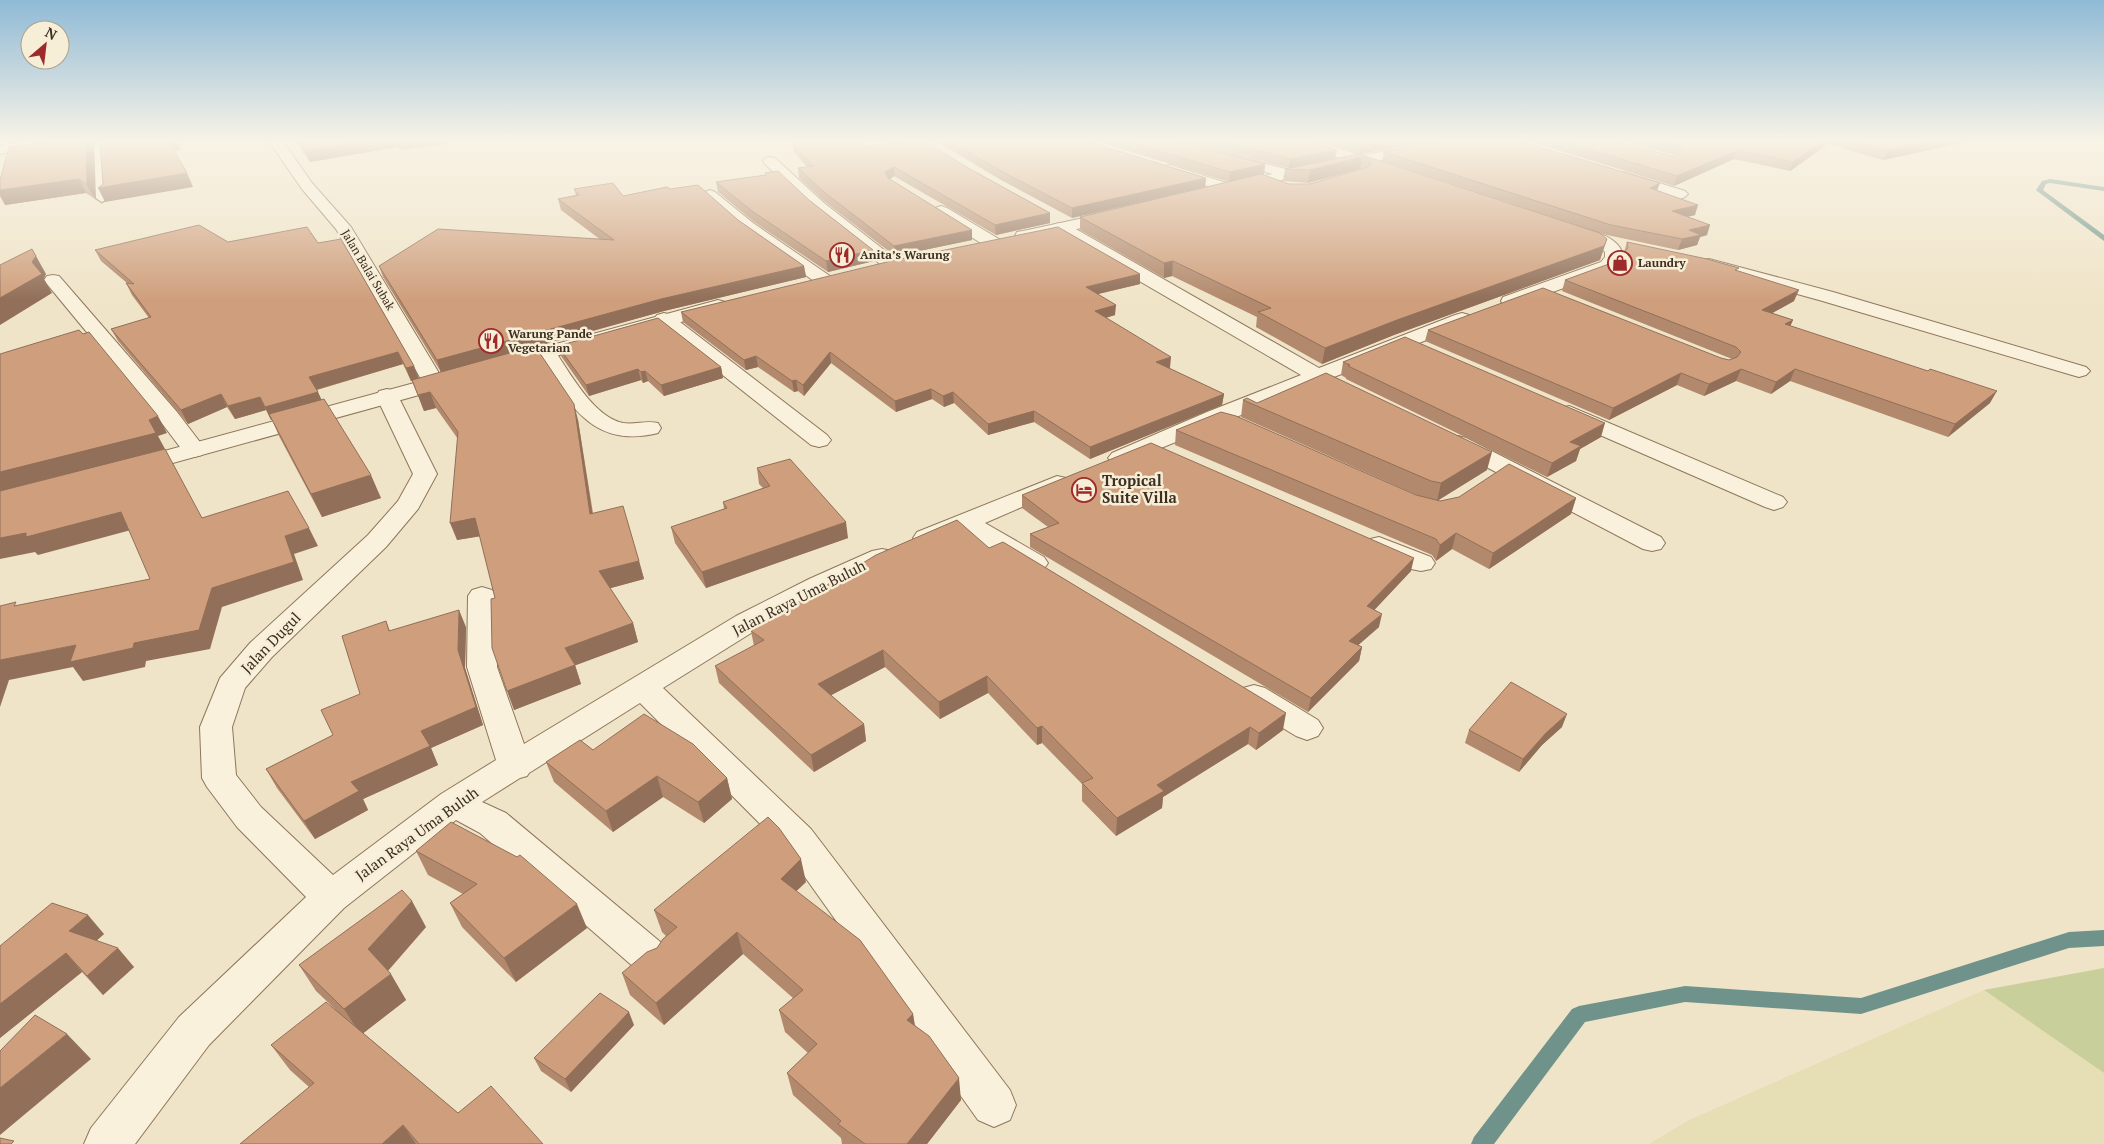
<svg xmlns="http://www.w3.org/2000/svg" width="2104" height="1144" font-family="'PT Serif',serif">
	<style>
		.farmland { fill: #e6deb5 }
		.green { fill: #c9cf9b }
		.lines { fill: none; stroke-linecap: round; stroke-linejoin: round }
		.stream { fill: #6f938a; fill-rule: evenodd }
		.service-casing { stroke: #8d765c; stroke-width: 3 }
		.minor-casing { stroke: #8d765c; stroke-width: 2 }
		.tertiary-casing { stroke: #8d765c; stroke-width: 2 }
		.service { fill: #faf1dc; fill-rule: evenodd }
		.minor { fill: #faf1dc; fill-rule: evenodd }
		.tertiary { fill: #faf1dc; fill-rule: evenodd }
		.wall { fill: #b2896c }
		.shaded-wall { fill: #916f58 }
		.building { fill: #cf9f7d; stroke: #916f58 }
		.labels { text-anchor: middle; stroke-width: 5; stroke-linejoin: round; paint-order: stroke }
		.far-poi-label { font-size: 12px; font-weight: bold; fill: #3d2e20; stroke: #f7eed8; text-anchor: start }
		.far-street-label { font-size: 12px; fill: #3d2e20; stroke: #f7eed8 }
		.poi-label { font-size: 15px; font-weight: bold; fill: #3d2e20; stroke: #f7eed8; text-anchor: start }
		.street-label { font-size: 15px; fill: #3d2e20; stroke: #f7eed8 }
	</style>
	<rect width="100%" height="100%" fill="#f0e4c8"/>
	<!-- farmland -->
	<polygon class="farmland" points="1984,990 2104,1073 2104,1144 1649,1144 1689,1120"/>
	<!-- green -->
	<polygon class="green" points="2104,968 2104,1073 1984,990"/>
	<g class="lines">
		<!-- stream -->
		<g class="stream">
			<polygon points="2050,179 2104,187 2104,191 2050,183 2046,184 2043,190 2104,235 2104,241 2037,191 2036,190 2042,181"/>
			<polygon points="2104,930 2104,946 2069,948 1861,1014 1685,1002 1585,1022 1494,1144 1471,1144 1474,1137 1572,1009 1579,1006 1685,986 1861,998 2069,932"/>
		</g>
		<defs>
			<polygon id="service" points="94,140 104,140 108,198 102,202 96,198"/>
			<g id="minor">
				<polygon points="35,140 63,140 56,144 0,154 0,146"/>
				<polygon points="268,140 282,140 312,183 351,227 445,383 442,388 434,389 426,388 336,229 302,189"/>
				<polygon points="1156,140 1177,140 1293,171 1295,174 1293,177 1288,178 1158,143"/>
				<polygon points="1292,140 1312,140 1390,165 1392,168 1390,171 1380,171 1294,143"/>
				<polygon points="770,157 775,158 824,203 897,260 900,264 897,268 891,269 885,268 812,209 765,164 763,161 765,158"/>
				<polygon points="1170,165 1236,186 1239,189 1236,192 1231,194 1165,172 1163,169 1165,166"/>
				<polygon points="1623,172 1685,191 1688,194 1685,197 1680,199 1618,179 1616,176 1618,173"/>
				<polygon points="710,190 715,192 753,223 830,276 833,280 830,284 824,285 818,284 741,229 705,198 702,195 705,192"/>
				<polygon points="941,206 947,208 999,239 1002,243 999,247 987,247 935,214 933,211 935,208"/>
				<polygon points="1061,223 1067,224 1319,368 1455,315 1462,313 1469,315 1472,319 1469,323 1334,377 1337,381 1334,386 1326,387 1316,384 1120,465 1112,463 1108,458 1112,453 1207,412 1301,375 1055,232 1053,228 1055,224"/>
				<path d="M1571,225C1587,229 1622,236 1623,257L1613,270L1517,305L1510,307L1503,305L1501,301L1503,297L1601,262L1605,257V252L1597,245L1565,234L1563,230L1565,226Z"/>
				<polygon points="1709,259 1833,292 2086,367 2090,371 2086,375 2079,377 2072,375 1819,300 1703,268 1700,264 1703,260"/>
				<polygon points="53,275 59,276 177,412 206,450 202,455 194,457 186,455 161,422 47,284 44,280 47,276"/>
				<polygon points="664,313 671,315 827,435 831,440 827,445 819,447 811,445 657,323 654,319 657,315"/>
				<path d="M546,346L553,348C569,371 593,417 623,423C635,425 646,420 658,423L661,428L658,433C590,450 567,400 536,352L539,348Z"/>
				<polygon points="387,389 395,391 398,396 437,474 418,509 386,547 272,657 245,688 232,727 236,775 261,807 333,875 441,794 496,760 467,667 468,596 472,590 482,587 492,590 496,596 497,667 524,744 736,616 809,579 872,551 882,549 892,551 896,557 892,563 829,591 756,630 663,688 811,829 1010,1090 1016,1105 1010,1120 994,1127 978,1120 785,849 640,703 529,773 527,776 520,778 482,802 506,813 664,945 670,957 664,969 650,974 636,969 480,833 456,820 344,908 209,1045 135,1144 84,1144 91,1128 179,1017 306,897 237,827 207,787 202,778 200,727 220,678 250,643 368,535 398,501 413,474 376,396 379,391"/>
				<polygon points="1569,406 1783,497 1787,502 1783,507 1774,510 1765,507 1561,418 1558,413 1561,408"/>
				<polygon points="1458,436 1466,438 1661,537 1665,543 1661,549 1652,551 1643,549 1450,448 1446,443 1450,438"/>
				<polygon points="1057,476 1066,478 1069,483 1066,488 985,523 1044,557 1048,563 1044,569 1034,571 1024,569 963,532 935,544 926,546 917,544 913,538 917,532"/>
				<polygon points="1379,537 1431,557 1435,563 1431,569 1421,571 1411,569 1370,551 1366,545 1370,539"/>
				<polygon points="1254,685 1265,688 1318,720 1323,728 1318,736 1307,740 1296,736 1243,704 1238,696 1243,688"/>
			</g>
			<g id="tertiary">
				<polygon points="1442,140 1468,140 1461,144 1289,178 1238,192 1233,190 1230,187 1233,184 1288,170"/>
				<polygon points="1116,211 1122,213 1124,216 1122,219 1023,241 1017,240 1015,236 1017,232 1023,231"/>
				<polygon points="718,300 725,302 728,306 725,310 504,370 497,368 494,364 497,360"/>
				<polygon points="451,373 459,374 462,379 459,384 133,474 124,472 121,467 124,462"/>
			</g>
		</defs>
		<!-- service casing -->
		<use href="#service" class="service-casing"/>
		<!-- minor casing -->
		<use href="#minor" class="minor-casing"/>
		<!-- tertiary casing -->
		<use href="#tertiary" class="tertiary-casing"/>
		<!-- service -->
		<use href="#service" class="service"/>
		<!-- minor -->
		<use href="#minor" class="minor"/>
		<!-- tertiary -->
		<use href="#tertiary" class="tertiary"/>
	</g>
	<!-- wall -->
	<g class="wall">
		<polygon points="92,140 95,199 86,193 5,205 46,142"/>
		<polygon points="295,140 443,140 445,144 400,150 398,147 310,162"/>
		<polygon points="792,140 864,147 970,169 1050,213 1050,223 996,235 894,176 890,179 972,240 895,256 825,202 799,178 798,168 807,167 794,152"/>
		<polygon points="940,140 1082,140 1206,178 1205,187 1229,182 1093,140 1172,140 1265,164 1264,174 1262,174 1289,184 1310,184 1360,169 1308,183 1283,181 1285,169 1288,168 1183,140 1306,140 1335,159 1359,154 1607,239 1600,260 1394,335 1322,364 1256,327 1257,317 1172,276 1164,278 1080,230 1080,217 1159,198 1072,218 1001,180 941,144"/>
		<polygon points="1316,140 1434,140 1360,154"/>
		<polygon points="1525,140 1608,140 1672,156 1676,156 1675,155 1617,140 1975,140 1883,160 1828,144 1790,171 1734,159 1674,186"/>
		<polygon points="1384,152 1657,190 1695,215 1687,217 1707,235 1700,237 1697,245 1678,250 1607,235 1382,161"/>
		<polygon points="765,173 809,200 873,250 874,261 828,272 754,222 718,192 716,182 765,175"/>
		<polygon points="574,189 623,196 670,189 738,220 804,266 806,277 664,311 536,347 578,420 593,513 639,561 644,579 610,588 633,623 638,642 575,665 581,684 514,710 495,598 480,536 457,540 458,439 436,408 424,411 412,381 411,381 403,364 317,390 321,400 381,498 322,517 279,436 272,420 271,420 266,410 235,419 227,407 188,424 118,341 111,329 149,318 132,295 126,283 127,283 101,261 95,250 228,242 318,243 414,366 419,379 441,372 383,277 379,266 601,240 561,210 558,199 576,195"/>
		<polygon points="1627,242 1738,271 1794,301 1772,313 1793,320 1790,326 1990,403 1948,437 1790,381 1771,394 1736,381 1704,396 1677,385 1609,420 1425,341 1428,330 1721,358 1729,360 1732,359 1562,291 1565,280 1617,261 1624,252"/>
		<polygon points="1140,274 1140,284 1097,294 1115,315 1106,318 1170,368 1169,368 1224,394 1222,405 1090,459 1034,422 988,435 954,403 944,407 932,399 896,412 831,363 804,396 798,391 794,392 758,367 746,370 683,322 681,312"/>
		<polygon points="558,346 721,367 723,378 664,396 648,381 643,383 641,380 589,396 561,356"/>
		<polygon points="1343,362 1601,437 1580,449 1576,461 1547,477 1346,379 1346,378 1341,375"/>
		<polygon points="1243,400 1257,403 1487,470 1437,501 1440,501 1576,498 1571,514 1489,569 1452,549 1436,561 1432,555 1175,445 1176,430 1419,496 1241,417"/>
		<polygon points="757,468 848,538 706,588 675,543 671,527 724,509 723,502 763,488 759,484"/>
		<polygon points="1022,495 1411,571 1374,610 1379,627 1358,645 1362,647 1359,661 1308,712 1030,547 1030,534 1048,527 1022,508"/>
		<polygon points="989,548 1283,730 1256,750 1248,744 1163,797 1162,808 1116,836 1082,801 1082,784 1042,743 1037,745 988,693 940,719 885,667 831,695 864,724 866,741 814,772 719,683 715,666 754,646 751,631"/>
		<polygon points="386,621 390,631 466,627 465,668 483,725 431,748 438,765 363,799 368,810 315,839 277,788 266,769 333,735 360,694"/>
		<polygon points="1562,727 1542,745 1519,772 1465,743 1469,730"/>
		<polygon points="593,750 727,778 732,799 704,823 663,797 613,832 554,782 546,762"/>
		<polygon points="416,851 587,928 516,982 462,927 450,903 463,894 428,875"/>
		<polygon points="806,882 796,891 913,1014 915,1025 961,1100 927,1144 842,1144 841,1138 793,1095 787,1073 808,1053 785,1032 779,1010 793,998 743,954 664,1025 630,995 622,973 657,948 666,936 662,932 654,910"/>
		<polygon points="426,927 388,971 406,1000 363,1033 458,1113 543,1144 240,1144 309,1087 290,1070 271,1045 335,1009 316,991 299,965"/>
		<polygon points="104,934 97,940 134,967 103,995 82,972 0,1038 0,946"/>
		<polygon points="634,1025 571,1092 541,1071 534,1058"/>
	</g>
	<!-- shaded-wall -->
	<g class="shaded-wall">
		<polygon points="86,140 93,140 95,199 87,185"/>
		<polygon points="168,140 177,140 181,150 173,151"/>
		<polygon points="374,140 396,140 398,147 310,162 306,151"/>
		<polygon points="396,140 443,140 445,144 400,150"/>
		<polygon points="1390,140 1434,140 1360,154 1361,145"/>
		<polygon points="1824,140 1829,140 1828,144 1790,171 1793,162"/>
		<polygon points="1938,140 1975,140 1883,160 1887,151"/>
		<polygon points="1337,150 1335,159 1289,168 1290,159"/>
		<polygon points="1738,150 1734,159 1674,186 1677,176"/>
		<polygon points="1362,157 1360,169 1308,183 1310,170"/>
		<polygon points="1265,164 1264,174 1229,182 1230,172"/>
		<polygon points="894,167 894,176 886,182 885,172"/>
		<polygon points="187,173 193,187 105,202 98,188"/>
		<polygon points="1206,178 1205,187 1072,218 1072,208"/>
		<polygon points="79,179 86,193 5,205 0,196 0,190"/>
		<polygon points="1660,183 1656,193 1650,188"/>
		<polygon points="1698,205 1695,215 1668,221 1672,211"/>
		<polygon points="1050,213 1050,223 996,235 995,225"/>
		<polygon points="1710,225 1707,235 1700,237 1697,245 1678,250 1682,239 1689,230"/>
		<polygon points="972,230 972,240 895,256 894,246"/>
		<polygon points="1607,239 1600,260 1394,335 1322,364 1325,348"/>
		<polygon points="873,250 874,261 828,272 826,261"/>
		<polygon points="36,256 46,274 44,279 52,293 0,325 0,298 32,262"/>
		<polygon points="1173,261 1172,276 1164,278 1164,263"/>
		<polygon points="804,266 806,277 664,311 441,373 437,360 661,299"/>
		<polygon points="1140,274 1140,284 1086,297 1086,287"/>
		<polygon points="1799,290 1794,301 1758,321 1762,310"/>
		<polygon points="1116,305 1115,315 1094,321 1095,311"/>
		<polygon points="1793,320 1788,331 1785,324"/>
		<polygon points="398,352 403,364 315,390 309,377"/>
		<polygon points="830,352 831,363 804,396 803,385"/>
		<polygon points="756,356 758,367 746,370 744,360"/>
		<polygon points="1171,357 1170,368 1155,372 1156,362"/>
		<polygon points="414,366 419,379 411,381 406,368"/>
		<polygon points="721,367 723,378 664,396 661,385"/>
		<polygon points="638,369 641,380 589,396 586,385"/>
		<polygon points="1741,369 1736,381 1704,396 1709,384"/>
		<polygon points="1795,369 1790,381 1771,394 1776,382"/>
		<polygon points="645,371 648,381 643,383 641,372"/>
		<polygon points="1681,373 1677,385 1609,420 1613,408"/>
		<polygon points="796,380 798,391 794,392 792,381"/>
		<polygon points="931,389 932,399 896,412 895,401"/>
		<polygon points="1997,391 1990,403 1948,437 1955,424"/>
		<polygon points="318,392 324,405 271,420 265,407"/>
		<polygon points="430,392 436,408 424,411 418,395"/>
		<polygon points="953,392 954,403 944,407 943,396"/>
		<polygon points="221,394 227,407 188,424 181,410"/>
		<polygon points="1224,394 1222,405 1090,459 1090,447"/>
		<polygon points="260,397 266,410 235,419 228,406"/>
		<polygon points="574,404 578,420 595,531 590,514"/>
		<polygon points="1034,411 1034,422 988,435 988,424"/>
		<polygon points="158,416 167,433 158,436 165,449 0,492 0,472"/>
		<polygon points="1605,423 1601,437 1580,449 1576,461 1547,477 1552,463 1570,442"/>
		<polygon points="1492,452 1487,470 1437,501 1441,483"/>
		<polygon points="371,475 381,498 322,517 311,494"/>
		<polygon points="1576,498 1571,514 1489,569 1493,553"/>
		<polygon points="121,512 131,530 38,555 35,552 0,559 0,538"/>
		<polygon points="475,518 482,536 457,540 450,523"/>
		<polygon points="846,522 848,538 706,588 702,572"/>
		<polygon points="309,528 318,546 294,554 303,580 222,607 210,649 146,661 145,667 83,681 73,667 9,680 0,707 0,660 76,645 134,643 285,536"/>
		<polygon points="1456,533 1452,549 1436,561 1440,545"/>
		<polygon points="1414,558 1411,571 1365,620 1367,606"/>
		<polygon points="639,561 644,579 604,590 599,571"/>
		<polygon points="459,610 466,627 465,668 483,725 431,748 438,765 363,799 368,810 315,839 304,821 351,782 458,650"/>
		<polygon points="1382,614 1379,627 1347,655 1349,641"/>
		<polygon points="633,623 638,642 571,667 565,648"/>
		<polygon points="1362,647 1359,661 1308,712 1311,698"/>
		<polygon points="883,650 885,667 820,701 818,684"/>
		<polygon points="575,665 581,684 514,710 507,691"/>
		<polygon points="987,676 988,693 940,719 939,702"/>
		<polygon points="1286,713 1283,730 1256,750 1259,733"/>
		<polygon points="1567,714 1562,727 1542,745 1519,772 1523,759 1546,733"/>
		<polygon points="864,724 866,741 814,772 811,755"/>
		<polygon points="1042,726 1042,743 1037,745 1037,728"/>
		<polygon points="1250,727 1248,744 1163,797 1162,808 1116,836 1117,818 1157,785"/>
		<polygon points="657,776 663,797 613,832 606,811"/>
		<polygon points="727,778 732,799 704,823 698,802"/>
		<polygon points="801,859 806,882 786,901 781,879"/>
		<polygon points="412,901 426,927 384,975 368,949"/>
		<polygon points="577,904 587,928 516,982 504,958"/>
		<polygon points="88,915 104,934 86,950 69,931"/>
		<polygon points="737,932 743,954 664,1025 656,1003"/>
		<polygon points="118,948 134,967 103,995 87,976"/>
		<polygon points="66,953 82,972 0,1038 0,1004"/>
		<polygon points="391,974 406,1000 361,1035 344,1009"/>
		<polygon points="629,1012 634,1025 571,1092 565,1079"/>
		<polygon points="913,1014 916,1036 907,1020"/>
		<polygon points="67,1034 91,1059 0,1135 0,1088"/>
		<polygon points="959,1078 961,1100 927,1144 907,1144"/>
		<polygon points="403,1125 416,1144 382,1144"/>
	</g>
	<!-- building -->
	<g class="building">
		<polygon points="46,140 86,140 87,185 79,179 0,190 0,180 9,147 46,142"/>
		<polygon points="100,140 168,140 187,173 98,188 103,184"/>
		<polygon points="298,140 374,140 306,151"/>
		<polygon points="792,140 855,140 864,147 914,140 923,140 970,169 1050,213 995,225 894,167 885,172 888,178 972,230 894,246 824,192 798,168 813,166 792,143"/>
		<polygon points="948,140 1082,140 1206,178 1072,208 1001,171"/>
		<polygon points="1122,140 1172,140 1265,164 1230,172"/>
		<polygon points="1217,140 1306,140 1337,150 1290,159"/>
		<polygon points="1345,140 1390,140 1361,145"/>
		<polygon points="1449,140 1516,140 1660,183 1650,188 1698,205 1672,211 1710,225 1689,230 1701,235 1682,239 1611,225 1384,152"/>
		<polygon points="1557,140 1608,140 1672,156 1678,156 1682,152 1678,146 1653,140 1824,140 1793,162 1738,150 1677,176"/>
		<polygon points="1848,140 1938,140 1887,151"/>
		<polygon points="1359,154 1600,233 1607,239 1604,246 1397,320 1325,348 1258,312 1271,308 1173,261 1164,263 1080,217 1261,174 1289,184 1310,184 1368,167 1371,162 1367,158 1362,157 1310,170 1285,169"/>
		<polygon points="778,171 809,200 873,250 826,261 752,211 716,182 766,175 765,173"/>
		<polygon points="613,183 623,196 667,187 670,189 698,185 738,220 804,266 661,299 437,360 379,266 438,229 614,240 558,199 579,195 574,189"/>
		<polygon points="199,225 228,242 307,227 318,243 341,239 414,366 406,368 398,352 309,377 318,392 265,407 260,397 228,406 221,394 181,410 111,329 151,317 126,283 134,284 95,250"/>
		<polygon points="1058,227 1140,274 1086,287 1116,305 1095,311 1171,357 1156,362 1224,394 1090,447 1034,411 988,424 953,392 943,396 931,389 895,401 830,352 803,385 796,380 792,381 756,356 744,360 681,312 891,261"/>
		<polygon points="1627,242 1707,259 1739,268 1735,270 1799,290 1762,310 1793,320 1785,324 1928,371 1930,369 1997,391 1955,424 1795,369 1776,382 1741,369 1709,384 1681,373 1613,408 1428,330 1543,288 1721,358 1729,360 1737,357 1741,352 1736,347 1565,280 1617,261 1628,248"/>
		<polygon points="32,249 36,256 32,262 42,274 0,298 0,265"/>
		<polygon points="658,318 721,367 661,385 645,371 641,372 638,369 586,385 558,346"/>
		<polygon points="79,330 83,334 89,332 158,416 149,420 156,433 0,472 0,354"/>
		<polygon points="1405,337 1605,423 1570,442 1581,446 1552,463 1348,366 1350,365 1343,362"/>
		<polygon points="535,346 574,404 590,514 623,506 639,561 599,571 633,623 565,648 575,665 507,691 492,648 491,599 495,598 475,518 450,523 458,432 430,392 418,395 412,380"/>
		<polygon points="1326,373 1492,452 1441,483 1431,481 1243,400 1247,398 1257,403"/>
		<polygon points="324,399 371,475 311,494 269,414"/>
		<polygon points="1221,412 1236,416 1416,495 1440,501 1459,497 1509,464 1576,498 1493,553 1456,533 1440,545 1436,539 1176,430"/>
		<polygon points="1151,443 1414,558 1367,606 1382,614 1349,641 1362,647 1311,698 1030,534 1059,523 1022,495"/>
		<polygon points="165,449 202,518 288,491 309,528 285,536 294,562 212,588 199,630 134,643 133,648 70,662 76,645 0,660 0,606 16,602 14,606 150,579 121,512 26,537 26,533 0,538 0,491"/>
		<polygon points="790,459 846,522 702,572 671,527 727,508 723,502 770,486 757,468"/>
		<polygon points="957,520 989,548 1003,542 1286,713 1259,733 1250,727 1157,785 1164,791 1117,818 1082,783 1093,778 1042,726 1037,728 987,676 939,702 883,650 818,684 864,724 811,755 715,666 764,640 751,631 876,555"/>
		<polygon points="459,610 458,650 476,707 421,731 430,746 351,782 359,791 304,821 266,769 333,735 321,710 360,694 342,636 386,621 389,631"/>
		<polygon points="1511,682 1567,714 1546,733 1523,759 1469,730"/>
		<polygon points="644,714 693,744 727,778 698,802 657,776 606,811 546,762 580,740 593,750"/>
		<polygon points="768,817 779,828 801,859 781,879 860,940 913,1014 907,1020 929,1036 959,1078 907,1144 865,1144 838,1124 841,1121 787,1073 817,1044 779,1010 803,990 737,932 656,1003 622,973 647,952 657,948 663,939 677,927 654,910"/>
		<polygon points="451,822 517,857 520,855 577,904 504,958 450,903 477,884 416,851"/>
		<polygon points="402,890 412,901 368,949 391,974 344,1009 299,965"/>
		<polygon points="52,903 88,915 69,931 118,948 87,976 66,953 0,1004 0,946"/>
		<polygon points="600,993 629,1012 565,1079 534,1058"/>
		<polygon points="326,1002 458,1113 491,1086 543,1144 419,1144 403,1125 382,1144 240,1144 314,1083 271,1045"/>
		<polygon points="35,1015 67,1034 0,1088 0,1051"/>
		<polygon points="0,1138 14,1141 11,1144 0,1144"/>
	</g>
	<!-- sky -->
	<linearGradient id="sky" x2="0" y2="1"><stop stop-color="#8fbad6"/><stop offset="0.47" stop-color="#f8f3e6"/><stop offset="1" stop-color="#f8f3e6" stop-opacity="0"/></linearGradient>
	<rect width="2104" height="300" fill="url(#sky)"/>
	<!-- icons -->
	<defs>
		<symbol id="restaurant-ring" viewBox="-11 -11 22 22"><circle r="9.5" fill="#f7eed8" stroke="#9e2a2b" stroke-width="1.5"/><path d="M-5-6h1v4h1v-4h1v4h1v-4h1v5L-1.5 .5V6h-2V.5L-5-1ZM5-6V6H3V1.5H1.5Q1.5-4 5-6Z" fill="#9e2a2b"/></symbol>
		<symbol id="shop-ring" viewBox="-11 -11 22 22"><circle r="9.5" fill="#f7eed8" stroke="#9e2a2b" stroke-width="1.5"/><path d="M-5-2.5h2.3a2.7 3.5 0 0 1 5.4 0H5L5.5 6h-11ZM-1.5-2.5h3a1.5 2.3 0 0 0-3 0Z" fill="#9e2a2b"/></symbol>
		<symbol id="hotel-ring" viewBox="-11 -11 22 22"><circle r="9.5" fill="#f7eed8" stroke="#9e2a2b" stroke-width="1.5"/><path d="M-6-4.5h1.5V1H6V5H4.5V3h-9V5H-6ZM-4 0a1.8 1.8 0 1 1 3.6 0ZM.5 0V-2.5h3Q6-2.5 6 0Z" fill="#9e2a2b"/></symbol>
	</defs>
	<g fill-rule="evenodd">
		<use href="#restaurant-ring" x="828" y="241" width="28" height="28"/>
		<use href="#shop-ring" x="1606" y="249" width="28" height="28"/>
		<use href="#restaurant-ring" x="477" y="327" width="28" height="28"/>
		<use href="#hotel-ring" x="1070" y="476" width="28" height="28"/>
	</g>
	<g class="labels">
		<!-- far-poi labels -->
		<g class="far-poi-label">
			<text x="860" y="259">Anita’s Warung</text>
			<text x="1638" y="267">Laundry</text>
			<text x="508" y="338">Warung Pande<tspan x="508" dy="14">Vegetarian</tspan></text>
		</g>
		<!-- far-street labels -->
		<g class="far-street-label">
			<text transform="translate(368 270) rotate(59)" y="4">Jalan Balai Subak</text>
		</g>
		<!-- poi labels -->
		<g class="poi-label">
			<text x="1102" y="486">Tropical<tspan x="1102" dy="17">Suite Villa</tspan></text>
		</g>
		<!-- street labels -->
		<g class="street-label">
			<text transform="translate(799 598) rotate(-27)" y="5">Jalan Raya Uma Buluh</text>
			<text transform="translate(271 643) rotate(-46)" y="5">Jalan Dugul</text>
			<text transform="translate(417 834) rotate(-36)" y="5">Jalan Raya Uma Buluh</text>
		</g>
	</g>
	<!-- north arrow -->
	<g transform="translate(45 45) rotate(28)"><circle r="24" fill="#f7eed8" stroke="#ada18e"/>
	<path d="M0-4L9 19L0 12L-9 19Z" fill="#9e2a2b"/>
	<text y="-8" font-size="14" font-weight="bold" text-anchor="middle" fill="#3d2e20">N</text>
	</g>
</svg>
